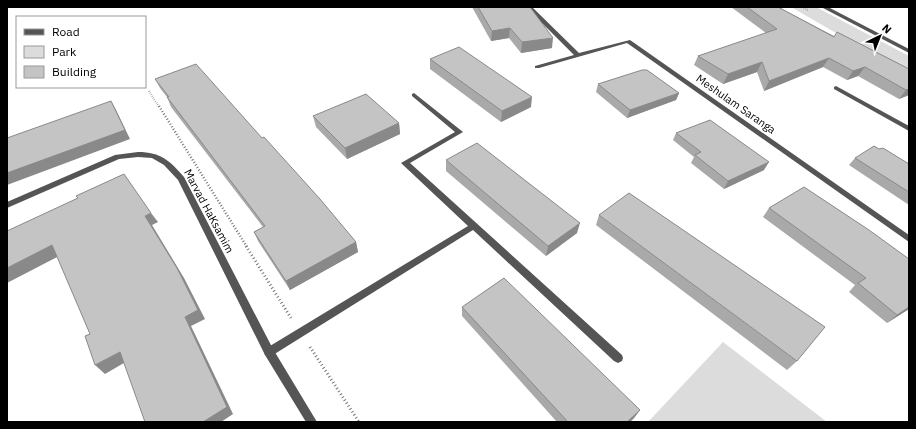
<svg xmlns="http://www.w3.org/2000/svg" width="916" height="429" font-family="'IBM Plex Sans',sans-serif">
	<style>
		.green { fill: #dcdcdc }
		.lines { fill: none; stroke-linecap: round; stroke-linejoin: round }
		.path-far2 { stroke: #777; stroke-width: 2; stroke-dasharray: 0.5 1.5; stroke-linecap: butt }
		.path-far1 { stroke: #777; stroke-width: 2.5; stroke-dasharray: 1 2; stroke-linecap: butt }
		.path { stroke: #777; stroke-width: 3; stroke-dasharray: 1 2.5; stroke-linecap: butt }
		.service { fill: #555; fill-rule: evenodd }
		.minor { fill: #555; fill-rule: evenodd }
		.tertiary { fill: #555; fill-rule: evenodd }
		.wall { fill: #a9a9a9 }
		.shaded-wall { fill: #898989 }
		.building { fill: #c4c4c4; stroke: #898989 }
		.labels { text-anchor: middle; stroke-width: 3; stroke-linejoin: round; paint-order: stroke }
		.street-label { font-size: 11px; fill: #000; stroke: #fff }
	</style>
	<rect width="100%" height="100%" fill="#fff"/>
	<!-- green -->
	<g class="green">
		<polygon points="791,7 816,7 909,56 909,71 843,37"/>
		<polygon points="723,342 827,422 648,422"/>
	</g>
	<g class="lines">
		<!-- path-far2 -->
		<g class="path-far2">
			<polyline points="802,7 808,10"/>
			<polyline points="149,91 159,107"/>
		</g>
		<!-- path-far1 -->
		<polyline class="path-far1" points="159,106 247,247"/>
		<!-- path -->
		<g class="path">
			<polyline points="246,246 291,318"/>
			<polyline points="310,347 359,422"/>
		</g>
		<!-- service -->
		<g class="service">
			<polygon points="836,86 909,126 909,131 834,89 834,87"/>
			<polygon points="414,93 463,132 410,163 622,355 623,358 622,361 618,363 614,361 473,230 273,355 269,357 265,355 264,352 265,349 468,226 401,163 455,132 412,96 412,94"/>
		</g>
		<!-- minor -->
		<g class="minor">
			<polygon points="526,7 532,7 579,53 630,40 909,235 909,242 627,43 539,68 535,68 535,66 574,55"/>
			<path d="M138,152C161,152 170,161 184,177L273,349L317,422H306L265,355L178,180L164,165L152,158L138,157L119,159L7,208V202L115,155Z"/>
		</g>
		<!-- tertiary -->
		<polygon class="tertiary" points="821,7 828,7 909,49 909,53"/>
	</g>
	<!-- wall -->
	<g class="wall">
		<polygon points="472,7 530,7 552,48 521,53 509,38 491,41"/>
		<polygon points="731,7 782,7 782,9 834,36 909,69 909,95 899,99 858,76 847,80 823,67 764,91 757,72 723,84 694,65 698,56 766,33"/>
		<polygon points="430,59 531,107 501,122 430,69"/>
		<polygon points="155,79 262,138 356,242 358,252 290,290 258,241 254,232 263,227 171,107 167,97 160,88"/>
		<polygon points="598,84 679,93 676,100 627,118 596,92"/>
		<polygon points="313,116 399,123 400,134 347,159 316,127"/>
		<polygon points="676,133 764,170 724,189 691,163 694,157 673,140"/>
		<polygon points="879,149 909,164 909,205 849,165 855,158"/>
		<polygon points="446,160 577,233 546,256 446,171"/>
		<polygon points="769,208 909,259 909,309 887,323 849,292 855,285 763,217"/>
		<polygon points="599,215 797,361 787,370 596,225"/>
		<polygon points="462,307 640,410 634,418 630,422 557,422 462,316"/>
	</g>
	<!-- shaded-wall -->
	<g class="shaded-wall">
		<polygon points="510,28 509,38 491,41 492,31"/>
		<polygon points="553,38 552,48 521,53 522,42"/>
		<polygon points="829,58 823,67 764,91 769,81"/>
		<polygon points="762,62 757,72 723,84 728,74"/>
		<polygon points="865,67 858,76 847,80 853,71"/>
		<polygon points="909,89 909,95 899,99 906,90"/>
		<polygon points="679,93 676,100 627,118 630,110"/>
		<polygon points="532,97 531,107 501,122 502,111"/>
		<polygon points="111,101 116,110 130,139 7,185 7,173"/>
		<polygon points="399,123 400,134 347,159 345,148"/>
		<polygon points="769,162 764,170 724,189 728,181"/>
		<polygon points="151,213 158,222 152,225 184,278 205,319 191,326 233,414 221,422 203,422 185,317 145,216"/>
		<polygon points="580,223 577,233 546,256 548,246"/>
		<polygon points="356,242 358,252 290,290 286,281"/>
		<polygon points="52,245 61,255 7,283 7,268"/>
		<polygon points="909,307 909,309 887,323 897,315"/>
		<polygon points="120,352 129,360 105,374 95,365"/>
		<polygon points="640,410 634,418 630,422 627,422"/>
	</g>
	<!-- building -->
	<g class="building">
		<polygon points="478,7 530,7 553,38 522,42 510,28 492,31"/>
		<polygon points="747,7 778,7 834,37 837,32 909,69 909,89 906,90 865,67 853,71 829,58 769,81 762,62 728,74 698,56 777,29"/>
		<polygon points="459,47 532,97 502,111 430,59"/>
		<polygon points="196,64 262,138 264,137 320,199 356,242 286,281 254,232 265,226 167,97 169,97 155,79"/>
		<polygon points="642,70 647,70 679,93 630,110 598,84"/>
		<polygon points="366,94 399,123 345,148 313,116"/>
		<polygon points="111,101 125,130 7,173 7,138"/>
		<polygon points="710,120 769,162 728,181 695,155 701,152 676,133"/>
		<polygon points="477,143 580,223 548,246 446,160"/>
		<polygon points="874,146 879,149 883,148 909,164 909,192 855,158"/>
		<polygon points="124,174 151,213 145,216 177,268 198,310 185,317 227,407 203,422 145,422 120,352 95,365 85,336 90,334 52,245 7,268 7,231 78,198 76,196"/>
		<polygon points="804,187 869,230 909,259 909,307 897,315 858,283 866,278 769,208"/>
		<polygon points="629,193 825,327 797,361 599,215"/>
		<polygon points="504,278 640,410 627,422 568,422 462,307"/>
	</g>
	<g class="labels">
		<!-- street labels -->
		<g class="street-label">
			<text transform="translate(736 104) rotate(35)" y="4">Meshulam Saranga</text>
			<text transform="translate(209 211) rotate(62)" y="4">Marvad HaKsamim</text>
		</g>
	</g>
	<!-- border -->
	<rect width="916" height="429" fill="none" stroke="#000000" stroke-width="16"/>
	<!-- legend -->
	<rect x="16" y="16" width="130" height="72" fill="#ffffff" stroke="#999999"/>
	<rect x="24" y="29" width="20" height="6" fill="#555555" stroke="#999999"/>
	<text x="52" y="36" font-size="12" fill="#000000">Road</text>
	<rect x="24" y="46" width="20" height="12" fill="#dcdcdc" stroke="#999999"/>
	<text x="52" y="56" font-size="12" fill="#000000">Park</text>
	<rect x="24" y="66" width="20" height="12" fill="#c4c4c4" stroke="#999999"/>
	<text x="52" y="76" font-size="12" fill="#000000">Building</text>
	<!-- north arrow -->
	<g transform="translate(880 36) rotate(43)" stroke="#ffffff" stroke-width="3" paint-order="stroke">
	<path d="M0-3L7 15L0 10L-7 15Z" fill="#000000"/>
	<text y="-6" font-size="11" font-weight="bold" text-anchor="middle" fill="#000000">N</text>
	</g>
</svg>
